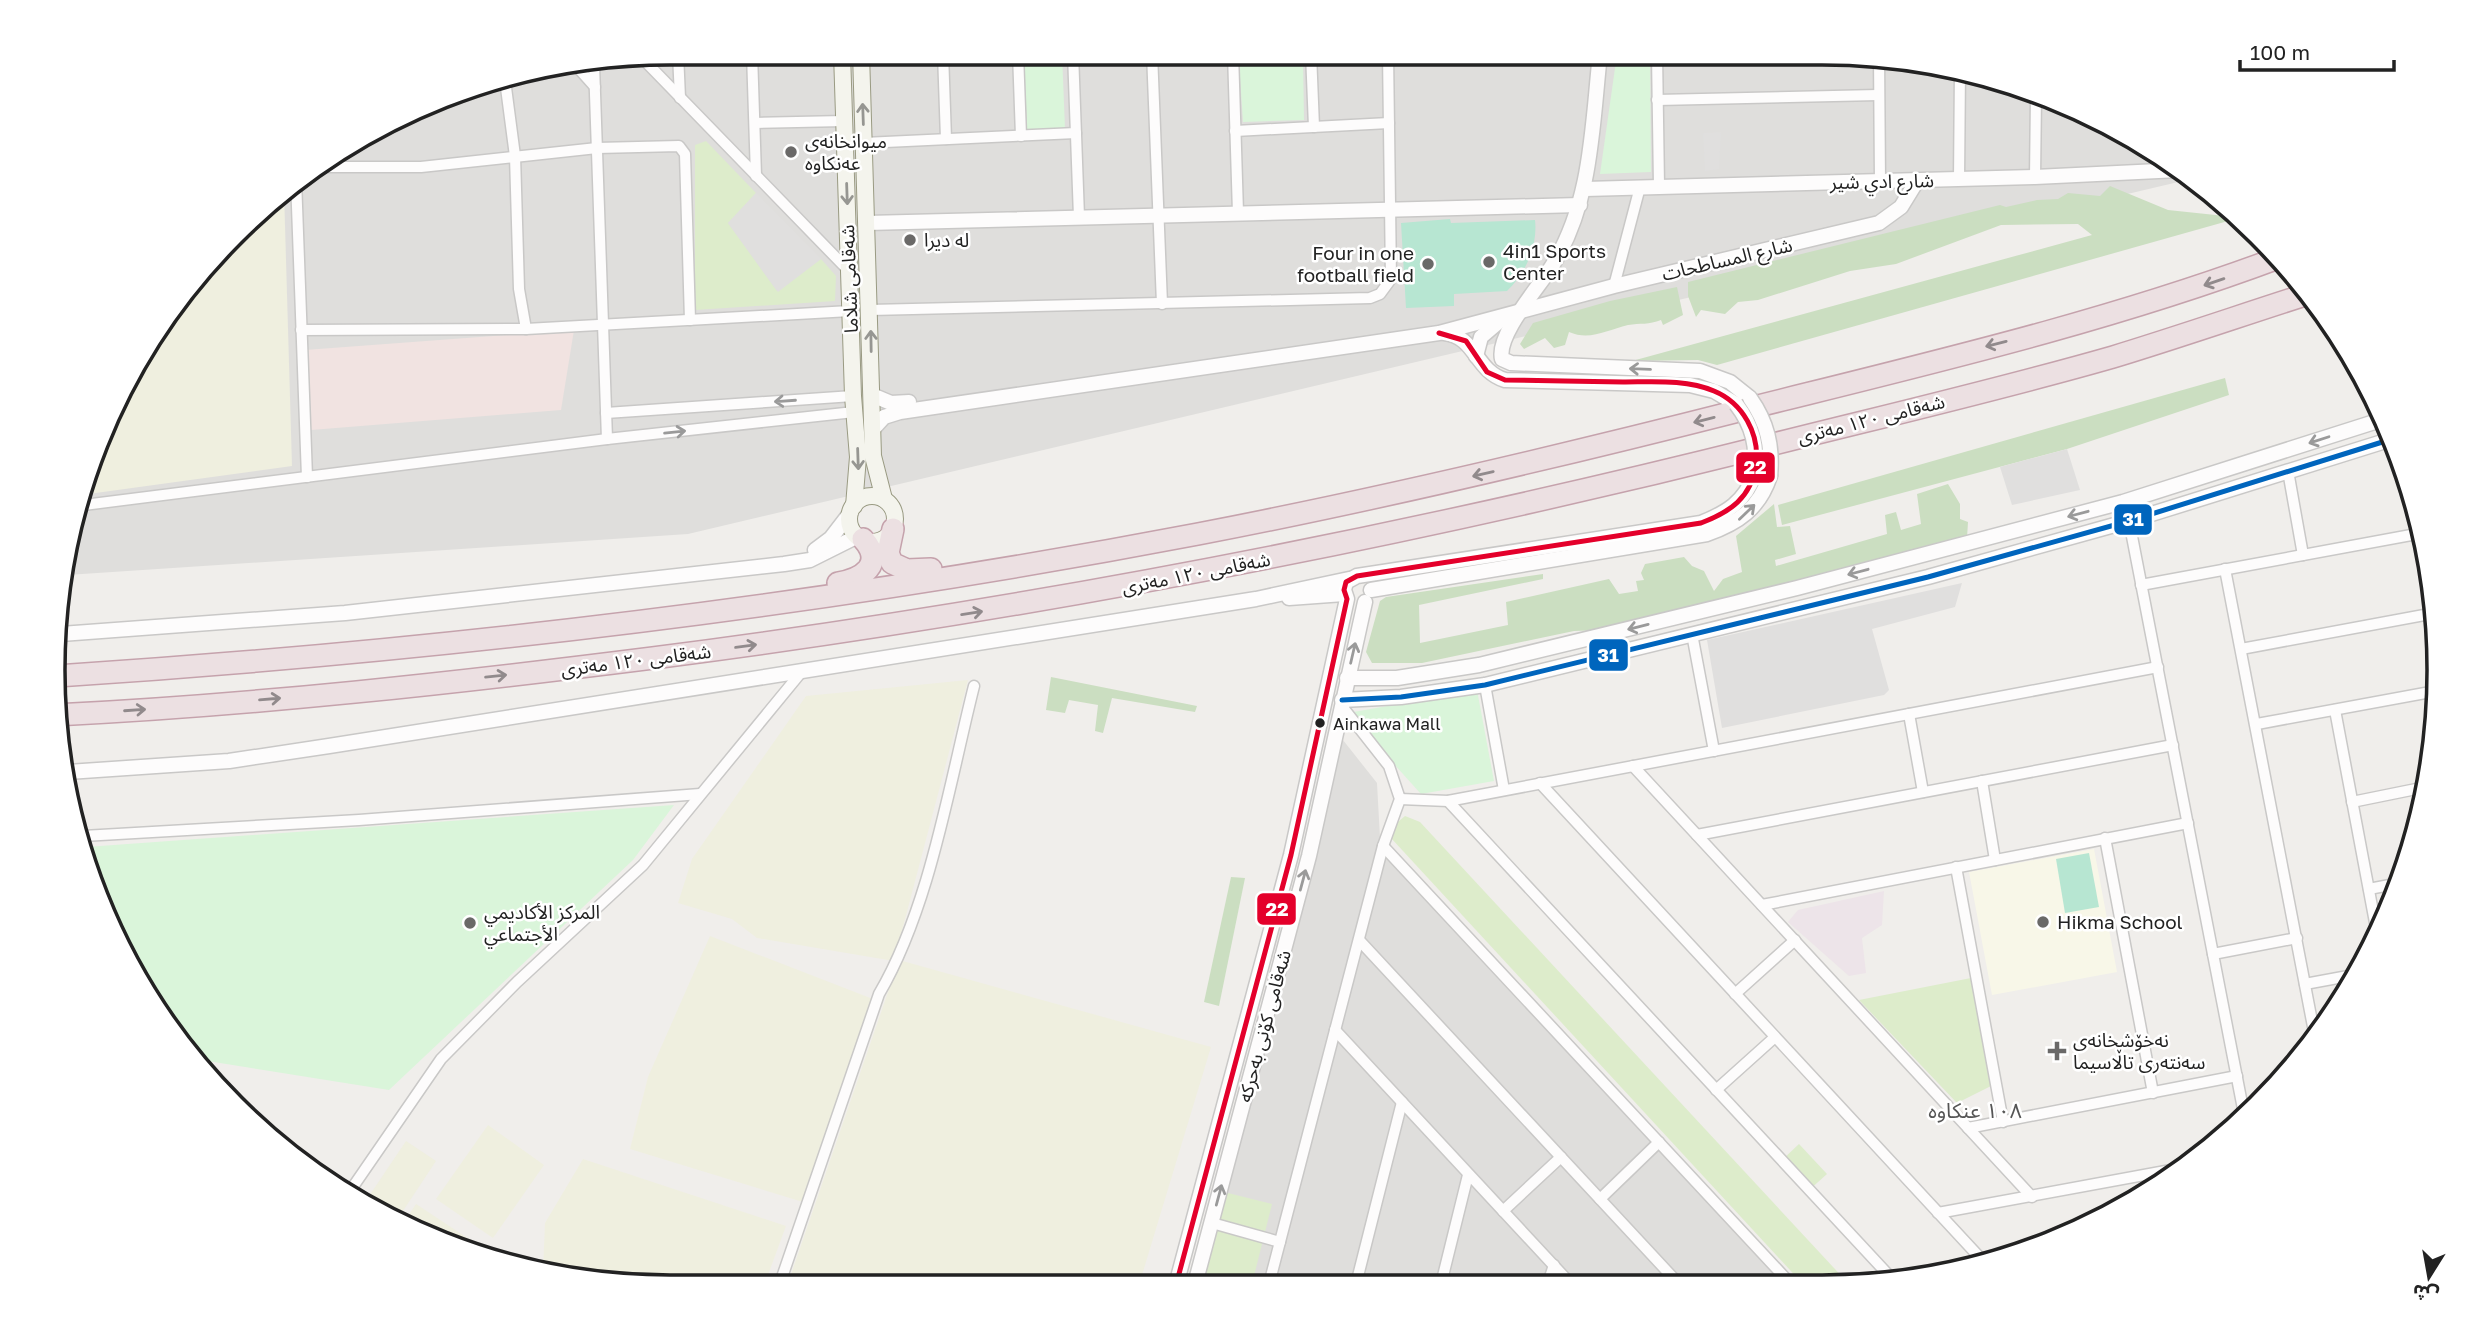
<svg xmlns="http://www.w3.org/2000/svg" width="2492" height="1340" font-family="'Golos Text','Noto Sans Arabic',sans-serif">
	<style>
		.residential { fill: #dfdedc }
		.commercial { fill: #f1e3e1 }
		.industrial { fill: #ede4e9 }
		.education { fill: #f8f7e8 }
		.farmland { fill: #efefdf }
		.grass { fill: #ddeccb }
		.forest { fill: #cbdec1 }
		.park { fill: #daf5da }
		.pitch { fill: #b7e6d2 }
		.parking { fill: #e0dfde }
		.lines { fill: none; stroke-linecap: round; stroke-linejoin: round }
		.minor-casing { stroke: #c9c8c7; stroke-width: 13 }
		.tertiary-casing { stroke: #c9c8c7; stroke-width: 17 }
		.secondary-casing { stroke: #999a82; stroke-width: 18 }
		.motorway-casing { stroke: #c5a2ac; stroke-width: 24 }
		.minor { stroke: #fdfcfc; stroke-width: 10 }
		.tertiary { stroke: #fdfcfc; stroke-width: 14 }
		.secondary { stroke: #f4f4ed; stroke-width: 16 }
		.motorway { stroke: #ece0e2; stroke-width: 21 }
		.tertiary-bridge-casing { stroke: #c9c8c7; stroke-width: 17; stroke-linecap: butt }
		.tertiary-bridge { stroke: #fdfcfc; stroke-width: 14 }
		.bus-1-casing { stroke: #fff; stroke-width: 10 }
		.bus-2-casing { stroke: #fff; stroke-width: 10 }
		.bus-1 { stroke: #0065bd; stroke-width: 5 }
		.bus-2 { stroke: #e4002b; stroke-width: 5 }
		.oneway { stroke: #969692 }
		.oneway2 { stroke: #918a8c }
		.oneway3 { stroke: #9a9a9a }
		.poi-dot { fill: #6a6968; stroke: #fff; stroke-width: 2.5 }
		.bus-dot { fill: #222; stroke: #fff; stroke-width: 2.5 }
		.labels { text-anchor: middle; stroke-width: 5; stroke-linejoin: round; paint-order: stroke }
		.bus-label { font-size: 17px; fill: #222; stroke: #fff; text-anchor: start }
		.poi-label { font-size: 19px; fill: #222; stroke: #fff; text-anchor: start }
		.street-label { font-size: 19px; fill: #222; stroke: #fff }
		.neighbourhood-label { font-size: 21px; fill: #555; stroke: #fff }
		.rim { fill: none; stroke: #222; stroke-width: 3.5 }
		.line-badge { stroke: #fff; stroke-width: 2.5 }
		.badge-label { font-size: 19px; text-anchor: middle; font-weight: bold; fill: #fff }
	</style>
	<rect width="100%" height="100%" fill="#f0eeeb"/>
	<!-- residential -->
	<g class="residential">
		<polygon points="670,53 1862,54 1982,74 2130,135 2191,179 688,534 67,575 73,511 156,327 294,180 471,85"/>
		<polygon points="1339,735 1377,783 1380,838 1791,1283 1200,1284"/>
	</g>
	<!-- commercial -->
	<polygon class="commercial" points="574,330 561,410 311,430 305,350"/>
	<!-- industrial -->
	<polygon class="industrial" points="1884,891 1882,925 1862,938 1866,973 1849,976 1788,922 1798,910"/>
	<!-- education -->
	<polygon class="education" points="2094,849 2117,972 1992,995 1969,872"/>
	<!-- farmland -->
	<g class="farmland">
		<polygon points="284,191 292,466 81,495 156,327"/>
		<polygon points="968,680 894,961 757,938 732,919 678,903 692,859 806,696"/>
		<polygon points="710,936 878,1001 803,1202 630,1149 648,1077"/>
		<polygon points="899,960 1211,1047 1139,1285 787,1286"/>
		<polygon points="488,1125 544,1165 493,1238 436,1199"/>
		<polygon points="406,1141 436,1161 397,1220 363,1205"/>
		<polygon points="583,1159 786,1226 764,1286 630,1286 543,1272 545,1223"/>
		<polygon points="416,1204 478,1245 474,1252 404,1222"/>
	</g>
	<!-- grass -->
	<g class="grass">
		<polygon points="706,141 756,193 728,223 777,291 821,259 836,276 835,301 695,310 695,145"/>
		<polygon points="1405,816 1420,822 1847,1282 1802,1283 1391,838 1392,827"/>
		<polygon points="1971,978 1993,1085 1957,1103 1859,1000"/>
		<polygon points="1799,1144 1827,1174 1808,1191 1780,1162"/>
		<polygon points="1224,1192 1272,1204 1252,1284 1201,1284"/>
	</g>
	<!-- forest -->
	<g class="forest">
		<polygon points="2110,186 2168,210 2225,216 2228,221 1717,365 1698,360 1632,361 2092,235 2078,224 2001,225 1896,264 1850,271 1758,300 1738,302 1725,314 1701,310 1696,317 1688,296 1688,282 2000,205 2006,207 2037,200 2058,199 2068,193 2100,196"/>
		<path d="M1677,287L1683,315L1663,325L1661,320C1649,325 1640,323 1628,325C1607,330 1590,341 1569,332L1565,345L1554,348L1545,338L1524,349L1520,344L1533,323L1610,301Z"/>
		<polygon points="2225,378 2229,395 2067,449 1782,525 1778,505"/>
		<polygon points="1948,484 1960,504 1960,519 1968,522 1967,538 1602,630 1574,631 1422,663 1372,663 1366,652 1380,601 1386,597 1543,574 1543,579 1419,605 1420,643 1508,625 1506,602 1609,579 1619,594 1638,591 1636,581 1644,580 1641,573 1645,564 1684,557 1692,566 1704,571 1714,591 1723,579 1742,572 1736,536 1774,504 1777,527 1790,526 1796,554 1775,560 1776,566 1887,534 1885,515 1896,512 1901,530 1921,524 1917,494"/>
		<polygon points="1051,677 1197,706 1195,712 1112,698 1103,733 1095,731 1098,705 1069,700 1065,713 1046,710"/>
		<polygon points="1231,877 1245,878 1219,1006 1204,1002"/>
	</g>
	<!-- park -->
	<g class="park">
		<polygon points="1024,53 1062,53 1065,129 1027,129"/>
		<polygon points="1617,54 1650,54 1651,172 1600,174"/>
		<polygon points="1303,61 1304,120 1243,122 1239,62"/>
		<polygon points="1477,690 1494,781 1421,794 1348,713"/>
		<polygon points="674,805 633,860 389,1090 195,1059 100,907 86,847"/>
	</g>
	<!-- pitch -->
	<g class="pitch">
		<path d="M1450,219L1451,223L1535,220C1538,245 1526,273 1507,291L1454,294V306L1406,308L1401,223Z"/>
		<polygon points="2089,853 2099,907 2065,913 2056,859"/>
	</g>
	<!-- parking -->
	<g class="parking">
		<polygon points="1721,132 1719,169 1705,171 1703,133"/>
		<polygon points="756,193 821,259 778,292 728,223"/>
		<polygon points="2067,449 2080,490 2012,505 2000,467"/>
		<polygon points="1962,583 1955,607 1872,629 1889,690 1884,695 1722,728 1707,640"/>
	</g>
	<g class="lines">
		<defs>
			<g id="minor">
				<polyline points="678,53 680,98"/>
				<polyline points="752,53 756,176"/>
				<polyline points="943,53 946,139"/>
				<polyline points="1018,53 1021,136"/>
				<polyline points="1073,53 1079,217"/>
				<polyline points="1152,53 1162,304"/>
				<polyline points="1233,53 1238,213"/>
				<polyline points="1311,53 1314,127"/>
				<polyline points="1657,54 1659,186"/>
				<polyline points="641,57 849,271"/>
				<polyline points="1879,57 1880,182"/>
				<polyline points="594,65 607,439"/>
				<polyline points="578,68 595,87"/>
				<polyline points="505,80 515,156 519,289 526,329"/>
				<polyline points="1657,100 1878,95"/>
				<polyline points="755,123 844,121"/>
				<polyline points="1235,131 1389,123"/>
				<polyline points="864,143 1076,133"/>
				<polyline points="319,167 421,167 597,148 679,146 685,154 690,320"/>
				<polyline points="2035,177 2036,96"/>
				<polyline points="296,179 307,477"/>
				<polyline points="1959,179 1960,70"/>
				<polyline points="1614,286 1640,187"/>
				<polyline points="870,310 1370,298 1380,294 1391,279 1388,53"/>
				<polyline points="301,330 526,329 850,311"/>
				<polyline points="606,413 853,396"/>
				<polyline points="2288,471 2303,555"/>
				<polyline points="76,506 607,439 854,412"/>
				<polyline points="2129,521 2244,1114"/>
				<polyline points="2225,569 2315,1037"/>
				<polyline points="2141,585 2422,533"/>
				<polyline points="1692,634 1714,751"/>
				<polyline points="2241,649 2435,613"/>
				<polyline points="1485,685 1504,790"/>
				<polyline points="2335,710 2377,933"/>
				<polyline points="1909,714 1923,792"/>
				<polyline points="2257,724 2436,691"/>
				<polyline points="1633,766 2032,1197"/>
				<polyline points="1982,781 1995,860"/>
				<polyline points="1540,783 1983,1261"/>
				<polyline points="1400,799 1448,801 2158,667"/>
				<polyline points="1448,801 1895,1282"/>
				<polyline points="2352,802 2426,787"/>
				<polyline points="1697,835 2173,745"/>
				<polyline points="83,836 359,820 700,794"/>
				<polyline points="2105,838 2153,1093"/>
				<polyline points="1383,846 1790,1283"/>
				<polyline points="1956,867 2003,1122"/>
				<polyline points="2369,889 2400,883"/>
				<polyline points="1762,905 2188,823"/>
				<polyline points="1359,940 1678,1283"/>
				<polyline points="2213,954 2297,938"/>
				<polyline points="2305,984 2359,974"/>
				<polyline points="1735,994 1795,940"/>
				<polyline points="1335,1030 1570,1283"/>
				<polyline points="1716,1090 1775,1037"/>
				<polyline points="1968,1128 2237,1076"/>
				<polyline points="348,1194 441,1059 517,982 643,865 803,670"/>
				<polyline points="1600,1199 1659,1142"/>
				<polyline points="1503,1211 1561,1157"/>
				<polyline points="1938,1213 2182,1168"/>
				<polyline points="1212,1223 1280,1242"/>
				<polyline points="1548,1283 1554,1265"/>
				<polyline points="1269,1284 1383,846 1400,799 1389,766 1341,705"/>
				<polyline points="1356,1284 1402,1102"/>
				<polyline points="1441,1284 1468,1175"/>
				<path d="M779,1286L879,994C930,907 949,785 974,686"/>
			</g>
			<g id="tertiary">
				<path d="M1600,54C1592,127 1592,202 1552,266C1539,287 1496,335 1502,359L1511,363L1700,371L1730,382L1750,398"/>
				<polyline points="1585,189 2035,177 2179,170"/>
				<polyline points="867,223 1580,205"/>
				<path d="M1444,333C1476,336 1475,371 1505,380L1690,385L1714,391L1736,404"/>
				<polyline points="1476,356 1481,337 1502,319"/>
				<polyline points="872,395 891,403 909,402"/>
				<polyline points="873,429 884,417 900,412 1439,333 1614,286 1879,223 1901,207 1917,181"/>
				<polyline points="815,550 831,538 851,512"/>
				<path d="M1371,590L1707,534C1738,523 1759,509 1770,476"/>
				<polyline points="1289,598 1344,594"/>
				<polyline points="61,634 345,613 784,564 810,560 858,536"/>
				<polyline points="1347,678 1397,678 1479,665 1797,588 2123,502 2384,419"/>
				<polyline points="1342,700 1401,697 1485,685 1928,577 2129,521 2392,439"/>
				<polyline points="68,772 229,761 329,746 1256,599 1349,579"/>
				<polyline points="1195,1284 1309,856 1365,602"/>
				<path d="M1176,1285L1291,855L1347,599L1344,590L1346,582L1357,576L1701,523C1726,513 1745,502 1754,475"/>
			</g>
			<g id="secondary">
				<polyline points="842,53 853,396 858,457 854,506"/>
				<polyline points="861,53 873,456 884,499"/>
				<circle cx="872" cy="519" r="23"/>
			</g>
			<g id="motorway">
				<polyline points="893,529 888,553 892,563 907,570 931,569"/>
				<path d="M838,583C862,579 886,564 863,539"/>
				<path d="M57,676C440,651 821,606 1198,534C1381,499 1561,456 1742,410C1922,365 2104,323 2278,258"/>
				<path d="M55,715C255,705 455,683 653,658C1029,610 1399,538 1766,446C1881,417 1998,390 2113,357C2179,337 2245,314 2311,293"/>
			</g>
		</defs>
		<!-- minor casing -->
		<use href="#minor" class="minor-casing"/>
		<!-- tertiary casing -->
		<use href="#tertiary" class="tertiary-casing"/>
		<!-- secondary casing -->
		<use href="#secondary" class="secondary-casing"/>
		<!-- motorway casing -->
		<use href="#motorway" class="motorway-casing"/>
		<!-- minor -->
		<use href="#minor" class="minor"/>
		<!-- tertiary -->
		<use href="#tertiary" class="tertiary"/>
		<!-- secondary -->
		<use href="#secondary" class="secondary"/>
		<!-- motorway -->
		<use href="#motorway" class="motorway"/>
		<defs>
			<g id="tertiary-bridge">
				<path d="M1750,398C1767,422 1773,446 1770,476"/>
				<path d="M1736,404C1753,426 1758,447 1754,475"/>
			</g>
		</defs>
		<!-- tertiary-bridge casing -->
		<use href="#tertiary-bridge" class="tertiary-bridge-casing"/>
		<!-- tertiary-bridge -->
		<use href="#tertiary-bridge" class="tertiary-bridge"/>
		<defs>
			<polyline id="bus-1" points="1342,700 1401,697 1485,685 1928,577 2129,521 2392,439"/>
			<path id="bus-2" d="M1176,1285L1291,855L1347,599L1344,590L1346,582L1357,576L1701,523C1730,512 1751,498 1756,465C1760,434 1743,403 1714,391C1686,379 1652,382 1623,382C1584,381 1544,381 1505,380L1487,372L1466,341L1439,333"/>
		</defs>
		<!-- bus-1 casing -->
		<use href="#bus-1" class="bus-1-casing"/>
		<!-- bus-2 casing -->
		<use href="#bus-2" class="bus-2-casing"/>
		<!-- bus-1 -->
		<use href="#bus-1" class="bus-1"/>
		<!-- bus-2 -->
		<use href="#bus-2" class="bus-2"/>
	</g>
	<!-- one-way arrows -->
	<defs><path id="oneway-shaft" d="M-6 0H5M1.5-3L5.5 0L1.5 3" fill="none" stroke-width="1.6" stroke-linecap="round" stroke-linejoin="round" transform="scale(1.75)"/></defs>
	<g class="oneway">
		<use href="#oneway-shaft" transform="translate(863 114) rotate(-92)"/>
		<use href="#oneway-shaft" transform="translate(847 194) rotate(88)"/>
		<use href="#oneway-shaft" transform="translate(871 341) rotate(-91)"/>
		<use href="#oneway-shaft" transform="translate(858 459) rotate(88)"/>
	</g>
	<g class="oneway2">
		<use href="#oneway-shaft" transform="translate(2214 282) rotate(161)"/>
		<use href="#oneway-shaft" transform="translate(1996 344) rotate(166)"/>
		<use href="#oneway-shaft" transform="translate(1704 420) rotate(166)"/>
		<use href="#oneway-shaft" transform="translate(1483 474) rotate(167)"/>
		<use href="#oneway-shaft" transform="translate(972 613) rotate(-9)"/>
		<use href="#oneway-shaft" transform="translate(746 646) rotate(-8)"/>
		<use href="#oneway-shaft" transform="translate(496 676) rotate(-6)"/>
		<use href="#oneway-shaft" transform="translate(270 699) rotate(-5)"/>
		<use href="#oneway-shaft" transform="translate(135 710) rotate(-4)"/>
	</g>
	<g class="oneway3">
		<use href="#oneway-shaft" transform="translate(1640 369) rotate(-178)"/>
		<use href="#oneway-shaft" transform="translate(785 401) rotate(176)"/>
		<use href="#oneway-shaft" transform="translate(675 432) rotate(-6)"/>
		<use href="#oneway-shaft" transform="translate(2319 440) rotate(162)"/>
		<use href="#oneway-shaft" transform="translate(1747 512) rotate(-44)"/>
		<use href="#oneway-shaft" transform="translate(2078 514) rotate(165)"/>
		<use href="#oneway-shaft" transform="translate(1858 572) rotate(165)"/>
		<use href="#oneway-shaft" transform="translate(1638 627) rotate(166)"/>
		<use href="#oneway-shaft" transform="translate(1353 653) rotate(-77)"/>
		<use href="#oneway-shaft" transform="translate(1303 880) rotate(-75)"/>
		<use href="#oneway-shaft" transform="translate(1219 1195) rotate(-75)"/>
	</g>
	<!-- markers -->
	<g class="poi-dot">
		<circle cx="791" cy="152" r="7"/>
		<circle cx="910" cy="240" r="7"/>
		<circle cx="1489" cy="262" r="7"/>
		<circle cx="1428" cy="264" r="7"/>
		<circle cx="2043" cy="922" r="7"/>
		<circle cx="470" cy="923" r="7"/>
		<path d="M2053.5 1040.5h7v7h7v7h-7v7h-7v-7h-7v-7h7z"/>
	</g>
	<circle class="bus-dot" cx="1320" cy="723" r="6"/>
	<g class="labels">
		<!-- bus labels -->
		<g class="bus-label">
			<text x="1333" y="730">Ainkawa Mall</text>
		</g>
		<!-- poi labels -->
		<g class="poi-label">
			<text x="805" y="148">میوانخانەی<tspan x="805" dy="22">عەنکاوە</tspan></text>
			<text x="924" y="247">له ديرا</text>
			<text x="1503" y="258">4in1 Sports<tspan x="1503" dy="22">Center</tspan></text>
			<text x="1414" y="260" text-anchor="end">Four in one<tspan x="1414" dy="22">football field</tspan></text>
			<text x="484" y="919">المركز الأكاديمي<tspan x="484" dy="22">الأجتماعي</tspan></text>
			<text x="2057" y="929">Hikma School</text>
			<text x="2073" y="1047">نەخۆشخانەی<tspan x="2073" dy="22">سەنتەری تاڵاسیما</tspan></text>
		</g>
		<!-- street labels -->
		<g class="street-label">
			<text transform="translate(1882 181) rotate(-1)" y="7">شارع ادي شير</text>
			<text transform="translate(1727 259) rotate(-13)" y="7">شارع المساطحات</text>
			<text transform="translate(849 279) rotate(-92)" y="7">شەقامی شلاما</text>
			<text transform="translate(1871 419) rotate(-14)" y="7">شەقامی ١٢٠ مەتری</text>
			<text transform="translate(1196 573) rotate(-11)" y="7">شەقامی ١٢٠ مەتری</text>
			<text transform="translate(636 660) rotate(-7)" y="7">شەقامی ١٢٠ مەتری</text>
			<text transform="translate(1264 1026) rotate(-75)" y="7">شەقامی کۆنی بەحرکە</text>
		</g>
		<!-- neighbourhood labels -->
		<g class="neighbourhood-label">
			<text x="1975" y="1118">١٠٨ عنکاوە</text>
		</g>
	</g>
	<!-- crop -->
	<path d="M0 0H2492V1340H0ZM670 65H1822A605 605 0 0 1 2427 670V670A605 605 0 0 1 1822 1275H670A605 605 0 0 1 65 670V670A605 605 0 0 1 670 65Z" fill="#fff" fill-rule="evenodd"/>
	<path class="rim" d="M670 65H1822A605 605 0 0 1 2427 670V670A605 605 0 0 1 1822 1275H670A605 605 0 0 1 65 670V670A605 605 0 0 1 670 65Z"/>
	<g class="line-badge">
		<rect x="1735" y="451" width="41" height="33" rx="7" fill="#e4002b"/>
		<rect x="2113" y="503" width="40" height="33" rx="7" fill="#0065bd"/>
		<rect x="1588" y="638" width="41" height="34" rx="7" fill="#0065bd"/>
		<rect x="1256" y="892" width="41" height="34" rx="7" fill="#e4002b"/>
	</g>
	<g class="badge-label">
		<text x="1755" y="474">22</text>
		<text x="2133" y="526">31</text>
		<text x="1608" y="662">31</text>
		<text x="1277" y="916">22</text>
	</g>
	<!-- north arrow -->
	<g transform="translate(2429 1277) rotate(191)" stroke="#ffffff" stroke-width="5" paint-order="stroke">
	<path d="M0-5L12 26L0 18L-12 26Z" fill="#222222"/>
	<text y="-10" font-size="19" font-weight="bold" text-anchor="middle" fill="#222222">ش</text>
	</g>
	<!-- scale -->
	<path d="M2240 60v10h154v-10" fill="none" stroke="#222222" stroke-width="3.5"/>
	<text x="2250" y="60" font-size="21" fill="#222222" stroke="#ffffff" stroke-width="5" paint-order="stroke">100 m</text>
</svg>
